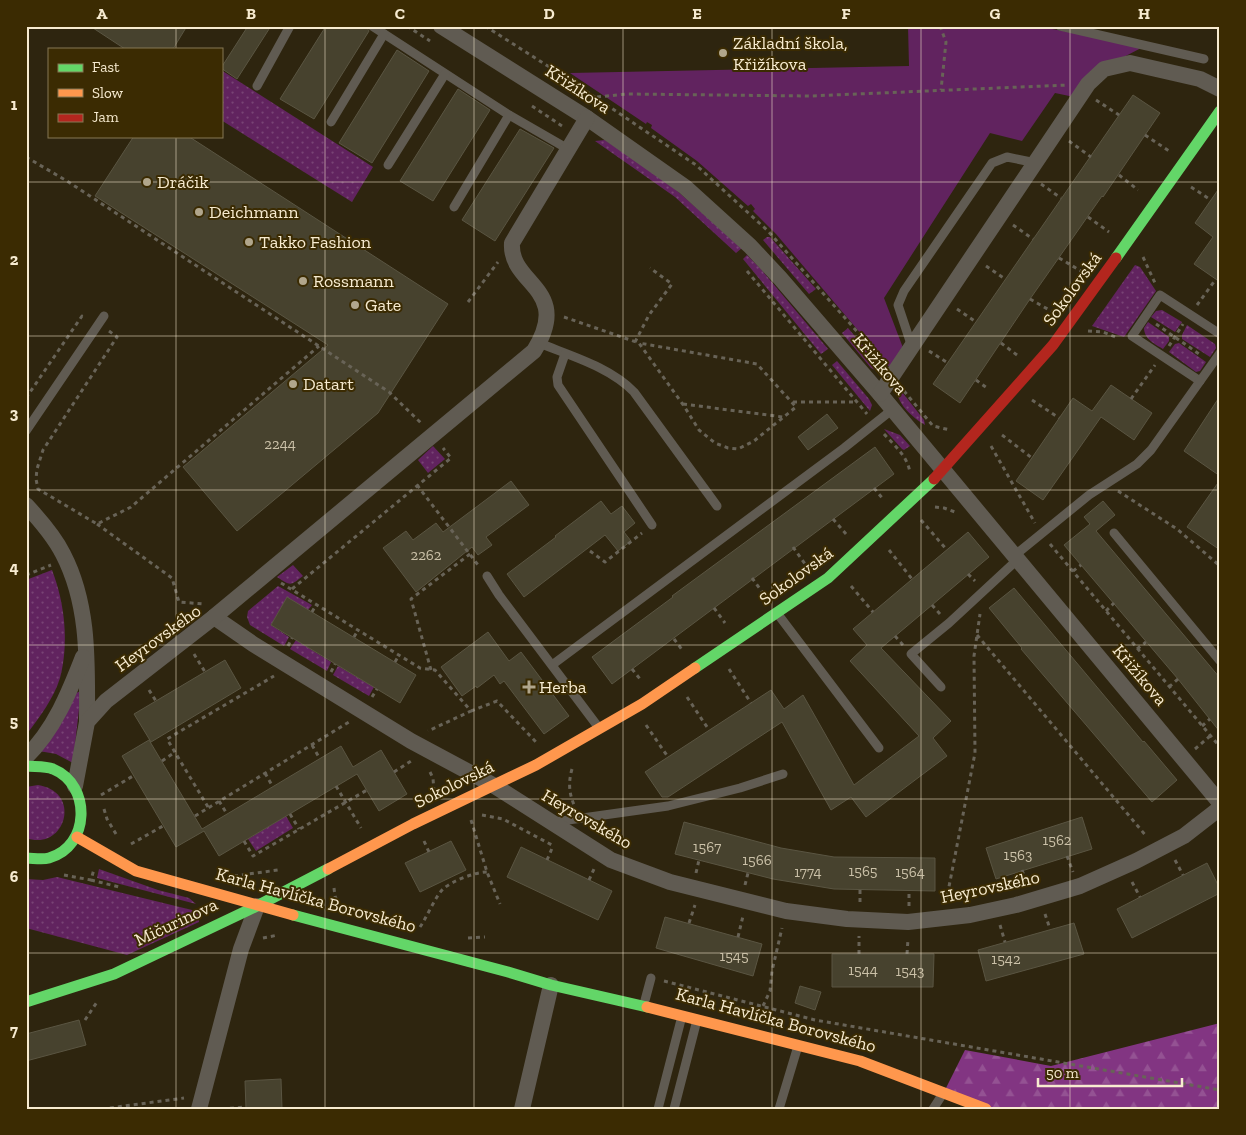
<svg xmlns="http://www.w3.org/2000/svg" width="1246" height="1135" font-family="'Zilla Slab',serif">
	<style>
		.grass { fill: url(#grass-dots) }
		.forest { fill: url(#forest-firs) }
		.green { fill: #61235f }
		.building { fill: #47422e; stroke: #5a5542 }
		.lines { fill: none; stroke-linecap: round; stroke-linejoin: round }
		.path { stroke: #686357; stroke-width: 3; stroke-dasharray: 4 4; stroke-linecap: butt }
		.lane { stroke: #605b52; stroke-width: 9 }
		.street { stroke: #605b52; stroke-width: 16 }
		.fast { stroke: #63d668; stroke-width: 11 }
		.slow { stroke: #ff974d; stroke-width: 11 }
		.jam { stroke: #b3261e; stroke-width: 11 }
		.grid { fill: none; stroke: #f7ebd0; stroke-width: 1; stroke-opacity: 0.55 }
		.poi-dot { fill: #b1a68c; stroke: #3b2b02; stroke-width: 2 }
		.labels { text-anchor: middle; stroke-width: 4; stroke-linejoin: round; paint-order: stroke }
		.number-label { font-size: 15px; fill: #cbc1a8 }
		.poi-label { font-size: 18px; fill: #f7ebd0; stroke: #3b2b02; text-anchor: start }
		.street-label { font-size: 18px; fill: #f7ebd0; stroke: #3b2b02 }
		.neatline { fill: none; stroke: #f7ebd0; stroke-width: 2 }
		.grid-label { font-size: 16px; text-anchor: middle; font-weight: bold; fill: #f7ebd0 }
	</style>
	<defs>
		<pattern id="grass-dots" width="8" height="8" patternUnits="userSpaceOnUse" patternTransform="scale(1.25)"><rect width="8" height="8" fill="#61235f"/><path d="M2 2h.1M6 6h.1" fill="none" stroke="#784375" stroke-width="1.8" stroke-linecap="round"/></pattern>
		<pattern id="forest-firs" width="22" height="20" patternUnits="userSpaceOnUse" patternTransform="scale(1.25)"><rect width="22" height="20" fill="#823582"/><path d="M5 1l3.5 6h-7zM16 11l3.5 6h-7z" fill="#945293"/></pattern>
	</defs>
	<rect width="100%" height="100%" fill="#2e250f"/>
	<!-- grass -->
	<g class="grass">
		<polygon points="221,70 373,167 352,202 221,120"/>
		<polygon points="605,140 667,182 742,248 736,253 675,197 595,141"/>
		<polygon points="767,237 770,237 816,289 809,294 763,240"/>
		<polygon points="747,255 760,268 828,349 821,354 743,259"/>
		<polygon points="1135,265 1140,267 1156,291 1124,337 1092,326"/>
		<polygon points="1162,310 1182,322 1175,332 1151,317 1156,311"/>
		<path d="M1148,322L1169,337V341L1163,349C1155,344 1144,339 1144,328Z"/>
		<polygon points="1187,325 1215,344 1216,348 1210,357 1182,339 1182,335"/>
		<polygon points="848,328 885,372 879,372 871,368 842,333"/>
		<polygon points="1179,343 1206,362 1200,371 1196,372 1169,352 1175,344"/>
		<polygon points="837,361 869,399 872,405 870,411 832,365"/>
		<path d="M898,387L924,420L925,425C913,418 894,402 898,387Z"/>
		<polygon points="884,429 900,435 910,446 904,450 902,449"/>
		<polygon points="433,446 445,459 428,473 418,460"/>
		<path d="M293,565L303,576C290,586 291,586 277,577Z"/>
		<path d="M52,570C65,604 69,643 60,678C54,698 39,718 26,735V580Z"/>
		<polygon points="278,586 312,605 308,610 287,598 271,625 289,637 284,646 250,625 247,617 248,611"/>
		<polygon points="296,640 331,662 327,671 290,649"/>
		<polygon points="338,666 374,687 369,696 333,675"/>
		<polygon points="81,691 73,763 56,754 39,751 76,693"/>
		<path d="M38,785C83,792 65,852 26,838V787Z"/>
		<polygon points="286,816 293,828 256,851 248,839"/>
		<polygon points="99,869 158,890 189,898 196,904 97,878"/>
		<polygon points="57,877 192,910 199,913 199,922 127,955 26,928 26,879 43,880"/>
	</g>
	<!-- forest -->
	<polygon class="forest" points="1220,1023 1220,1109 986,1109 944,1092 965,1050 1051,1066"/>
	<!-- green -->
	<polygon class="green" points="908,26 1036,26 1145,46 1116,61 1074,97 1055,93 1022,141 990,133 884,298 905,353 891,369 776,234 753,211 755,209 751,204 748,206 697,161 651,128 652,125 647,122 646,124 570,73 909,66"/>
	<!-- building -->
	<g class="building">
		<polygon points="90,26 187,26 173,49 125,49"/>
		<polygon points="248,26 271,26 237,79 221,68"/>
		<polygon points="326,26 366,26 369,31 314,119 280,99"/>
		<polygon points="397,50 429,71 372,163 339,143"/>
		<polygon points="458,89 490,110 433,201 400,181"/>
		<polygon points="1133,95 1160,113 1103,197 1102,196 1030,299 960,403 933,384"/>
		<polygon points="520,129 554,148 495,241 462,220"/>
		<polygon points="134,136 188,136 448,304 378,413 237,531 183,467 328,345 95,196"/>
		<polygon points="1220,187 1220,282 1194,264 1213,237 1195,223"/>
		<polygon points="1111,385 1152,413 1134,440 1101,417 1043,500 1016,481 1073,398 1092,411"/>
		<polygon points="1220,396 1220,476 1184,451"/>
		<polygon points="827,414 838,428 808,450 798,437"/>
		<polygon points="875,447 894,474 612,684 592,657 673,597 672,596"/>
		<polygon points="1220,480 1220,550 1187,527"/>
		<polygon points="511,481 529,505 486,537 492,545 478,555 472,547 416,592 383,548 406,531 413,540 436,523 443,532"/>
		<polygon points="601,501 611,514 622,506 635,523 624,532 631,541 618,551 605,535 524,597 507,574 556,537 555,536"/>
		<polygon points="1103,501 1115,515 1096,531 1220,678 1220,732 1178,679 1064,545 1090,524 1084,517"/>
		<polygon points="968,532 989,557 881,648 951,721 933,738 947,756 866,817 851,797 831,810 782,722 668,797 662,797 645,772 771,690 784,709 803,695 854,785 919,736 850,661 867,645 853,629"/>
		<polygon points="1014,588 1143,742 1144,741 1177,780 1152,802 1021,649 1022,648 989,608"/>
		<polygon points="287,597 416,675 400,703 271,625"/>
		<polygon points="488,632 509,661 521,652 569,716 544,734 504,681 500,684 494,675 477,688 476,686 462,696 441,667"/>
		<polygon points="225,660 241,688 151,742 134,714"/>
		<polygon points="149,740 202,829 341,746 353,767 381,750 407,794 379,811 357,774 219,856 204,831 176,847 122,756"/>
		<polygon points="1082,817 1092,849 996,879 986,848"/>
		<polygon points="684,822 781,848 834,857 935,858 935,891 834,889 773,879 675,854"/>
		<polygon points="451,841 466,870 420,892 405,863"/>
		<polygon points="521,847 612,891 598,920 507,877"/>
		<polygon points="1207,863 1220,889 1220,893 1132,938 1117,909"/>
		<polygon points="665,917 762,944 753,976 656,948"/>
		<polygon points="1074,923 1084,954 986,981 978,950"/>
		<polygon points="832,954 934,954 933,987 832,987"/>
		<polygon points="800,986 821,992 815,1010 795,1003"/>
		<polygon points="79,1020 86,1045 26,1061 26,1034"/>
		<polygon points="281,1079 282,1109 246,1109 245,1081"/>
	</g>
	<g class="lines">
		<!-- path -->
		<g class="path">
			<polyline points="407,26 430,41"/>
			<polyline points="485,26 565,77 696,165 768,231 883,361"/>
			<polyline points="940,26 946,42 941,90"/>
			<polyline points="597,97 627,94 810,96 1068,85"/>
			<polyline points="1096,100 1119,115"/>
			<polyline points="532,106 562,126"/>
			<polyline points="1145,135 1169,151"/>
			<polyline points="1069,141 1091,157"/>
			<polyline points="26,157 67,181 389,392 421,423"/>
			<polyline points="1119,175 1138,190"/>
			<polyline points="1041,184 1061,198"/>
			<polyline points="1191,187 1211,200"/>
			<polyline points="1088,217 1109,232"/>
			<polyline points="1013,225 1033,239"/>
			<polyline points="1143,257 1155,283"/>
			<polyline points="1059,258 1081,271"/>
			<polyline points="986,266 1005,279"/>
			<polyline points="747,271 867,414"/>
			<polyline points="1030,299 1051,311"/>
			<polyline points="468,302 498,262"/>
			<polyline points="1197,305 1216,279"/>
			<polyline points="957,309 976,322"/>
			<polyline points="564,317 639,343 684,406 699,430 715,443 728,448 738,449 754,441 796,407 757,364 639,343"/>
			<polyline points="1156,324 1202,356"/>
			<polyline points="109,331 117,337 43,450 37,469 36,479 38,489 97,524 131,507 319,346"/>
			<polyline points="1088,331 1103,332 1118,338"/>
			<polyline points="635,342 649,315 672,284 650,268"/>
			<polyline points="1001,343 1017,355"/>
			<polyline points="1169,346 1183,324"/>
			<polyline points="929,351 948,363"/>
			<polyline points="976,380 987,388"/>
			<polyline points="904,391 933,426 950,430"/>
			<polyline points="26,398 82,316 86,318"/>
			<polyline points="1131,399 1155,365"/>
			<polyline points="1032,400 1059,418"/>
			<polyline points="793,402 856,402"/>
			<polyline points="683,404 783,417"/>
			<path d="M884,434C895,446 908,457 910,473"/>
			<polyline points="1002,435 1032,458"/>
			<polyline points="991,446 1035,523"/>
			<polyline points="417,485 478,565"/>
			<polyline points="874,488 883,499"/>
			<polyline points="1118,491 1177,529 1220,566"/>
			<polyline points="935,507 944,508 955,512"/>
			<polyline points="833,519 846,534"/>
			<polyline points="921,520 947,550"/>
			<polyline points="97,524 172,578 179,602 204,604"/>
			<polyline points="1050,544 1220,747"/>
			<polyline points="793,547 808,568"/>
			<polyline points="889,550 912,579"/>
			<polyline points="590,551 605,562 642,533"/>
			<polyline points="1073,571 1081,565"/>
			<polyline points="968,574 975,581"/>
			<polyline points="26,575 51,565"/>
			<polyline points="752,578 765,596"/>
			<polyline points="281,583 420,668 435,670 471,711 428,731"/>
			<polyline points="851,586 873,612"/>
			<polyline points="292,589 451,458 443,448"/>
			<polyline points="932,605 940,614"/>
			<polyline points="714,608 725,623"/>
			<polyline points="1106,611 1114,603"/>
			<polyline points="312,612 316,605"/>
			<polyline points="977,635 1147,837"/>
			<polyline points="895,636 903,645"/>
			<polyline points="354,637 358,630"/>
			<polyline points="674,639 683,651"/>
			<polyline points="288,646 292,638"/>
			<polyline points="1137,649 1146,642"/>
			<polyline points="194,654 205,672"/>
			<polyline points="395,662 399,655"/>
			<polyline points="632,669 640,679"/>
			<polyline points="729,669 751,703"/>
			<polyline points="431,670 411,599 470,554"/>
			<polyline points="331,672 335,664"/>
			<polyline points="1169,687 1178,679"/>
			<polyline points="149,690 156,701"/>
			<polyline points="372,697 377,689"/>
			<polyline points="687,697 709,730"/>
			<polyline points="471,711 497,701 536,742"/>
			<polyline points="646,725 668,757"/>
			<polyline points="1202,726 1210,719"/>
			<polyline points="312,745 320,759"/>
			<polyline points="1195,749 1210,736"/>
			<polyline points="162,761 175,752"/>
			<path d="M572,769C568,783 569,794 575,807"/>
			<polyline points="394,772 411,761"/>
			<polyline points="430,772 433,778 434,792"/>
			<polyline points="265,773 273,787"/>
			<polyline points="336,786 361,828"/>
			<polyline points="101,795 133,776"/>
			<polyline points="219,801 227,814"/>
			<polyline points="208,807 167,739 274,676"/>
			<polyline points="104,809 107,819 116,834"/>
			<polyline points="290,814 299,829"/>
			<polyline points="482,815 503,819 552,845"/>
			<polyline points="195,816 349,722"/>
			<polyline points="471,820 487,872 500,904"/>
			<polyline points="244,841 253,856 367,790"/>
			<polyline points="424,841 429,852"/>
			<polyline points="131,844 163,826"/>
			<polyline points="1067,856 1073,872"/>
			<polyline points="547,860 553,846"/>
			<polyline points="1175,860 1183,875"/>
			<polyline points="1022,870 1027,884"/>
			<polyline points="696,873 699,860"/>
			<polyline points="64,875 91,880 94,869"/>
			<polyline points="234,876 278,870"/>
			<polyline points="91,880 119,887"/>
			<polyline points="589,880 594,869"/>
			<polyline points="1132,882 1140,897"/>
			<polyline points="745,885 748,873"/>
			<polyline points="334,888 335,896 339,906"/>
			<polyline points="860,902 860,890"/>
			<polyline points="946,902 975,753 974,656 980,614"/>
			<polyline points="909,906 909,891"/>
			<polyline points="1045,914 1050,929"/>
			<polyline points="689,923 695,905"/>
			<polyline points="1000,925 1005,942"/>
			<path d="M420,927C427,917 435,897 443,889C452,881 475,872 487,872"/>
			<polyline points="738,937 743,916"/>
			<polyline points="263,938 278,935"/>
			<polyline points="468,938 485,937"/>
			<polyline points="859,954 859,936"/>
			<polyline points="907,954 908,939"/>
			<polyline points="664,981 815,1020 1220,1090"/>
			<polyline points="763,1006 770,991 772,971 782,928"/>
			<polyline points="85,1020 97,1002"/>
			<polyline points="102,1109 184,1098"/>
			<polyline points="222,1109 246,1107"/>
		</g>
		<!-- lane -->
		<g class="lane">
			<polyline points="372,26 509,115 568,149"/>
			<polyline points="1060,26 1204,59"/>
			<polyline points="257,86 290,26"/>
			<polyline points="331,122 384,34"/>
			<polyline points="388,165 445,74"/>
			<polyline points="454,207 509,115"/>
			<path d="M539,343C571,356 610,367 634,392L717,506"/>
			<polyline points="912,347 898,305 904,291 992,163 1007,157 1036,163"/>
			<polyline points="565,354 557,377 558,385 652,525"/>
			<polyline points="1200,381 1132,336 1160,295 1220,334"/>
			<polyline points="26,431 104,316"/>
			<polyline points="1114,533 1220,661"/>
			<polyline points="1014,556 1089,495 1137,464 1151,450 1220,353"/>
			<polyline points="487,576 499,595 599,728"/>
			<polyline points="777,613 879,748"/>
			<polyline points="552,665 844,448 893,409"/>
			<polyline points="941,687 911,654 949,623 1017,560"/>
			<polyline points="554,822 668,806 740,788 783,774"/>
			<polyline points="644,1004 651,978"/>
			<polyline points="658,1109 682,1016"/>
			<polyline points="674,1109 697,1020"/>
			<polyline points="779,1109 798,1046"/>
			<polyline points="933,1109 942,1095"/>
		</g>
		<!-- street -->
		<g class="street">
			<polyline points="441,26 587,118 685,187 750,246 780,278 880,394 1220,803"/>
			<polyline points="880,394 1088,84 1104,69 1130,63 1200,79 1220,89"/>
			<path d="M26,505C40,520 54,536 63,554C90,606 87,665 87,722"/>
			<polyline points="214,617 253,644 411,741 493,785 611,860 670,882 786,911 847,919 908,922 970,915 1016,905 1080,886 1136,861 1184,836 1220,808"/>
			<path d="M26,757C54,730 69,693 83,657"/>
			<path d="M75,786L87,722L106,701L214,617L534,351C573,288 509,285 512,243L587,118"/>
			<polyline points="199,1109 241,949 257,906"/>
			<polyline points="522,1109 551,985"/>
		</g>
		<!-- fast -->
		<g class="fast">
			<polyline points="1116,258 1220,111"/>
			<polyline points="695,668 828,578 934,479"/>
			<path d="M26,766C34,767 45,766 53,769C92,785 90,847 49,858C42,860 33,858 26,858"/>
			<polyline points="293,915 508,972 551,985 647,1007"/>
			<polyline points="26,1002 114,974 257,906 328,869"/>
		</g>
		<!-- slow -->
		<g class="slow">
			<polyline points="77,837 136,871 293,915"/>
			<polyline points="328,869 413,824 536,765 642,704 695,668"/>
			<polyline points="647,1007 860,1061 986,1109"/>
		</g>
		<!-- jam -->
		<polyline class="jam" points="934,479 1053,345 1116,258"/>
	</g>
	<!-- grid -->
	<path class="grid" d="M176,26V49M325,26V1109M474,26V1109M623,26V1109M772,26V1109M921,26V1109M1070,26V1109M176,136V1109M26,182H1220M26,336H1220M26,490H1220M26,645H1220M26,799H1220M26,953H1220"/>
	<!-- markers -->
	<g class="poi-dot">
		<circle cx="723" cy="53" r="5"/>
		<circle cx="147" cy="182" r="5"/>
		<circle cx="199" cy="212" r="5"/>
		<circle cx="249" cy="242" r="5"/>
		<circle cx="303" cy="281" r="5"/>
		<circle cx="355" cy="305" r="5"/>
		<circle cx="293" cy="384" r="5"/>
		<path d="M526.5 679.5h5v5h5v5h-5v5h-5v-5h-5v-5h5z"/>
	</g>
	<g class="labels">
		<!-- number labels -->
		<g class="number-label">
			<text x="280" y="449">2244</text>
			<text x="426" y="560">2262</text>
			<text x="1057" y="845">1562</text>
			<text x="707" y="852">1567</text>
			<text x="1018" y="860">1563</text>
			<text x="757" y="865">1566</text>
			<text x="863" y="876">1565</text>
			<text x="808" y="877">1774</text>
			<text x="910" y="877">1564</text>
			<text x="734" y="961">1545</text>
			<text x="1006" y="964">1542</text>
			<text x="863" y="975">1544</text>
			<text x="910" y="976">1543</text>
		</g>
		<!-- poi labels -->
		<g class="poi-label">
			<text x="733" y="49">Základní škola,<tspan x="733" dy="21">Křižíkova</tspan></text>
			<text x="157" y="188">Dráčik</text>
			<text x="209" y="218">Deichmann</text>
			<text x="259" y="248">Takko Fashion</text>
			<text x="313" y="287">Rossmann</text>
			<text x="365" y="311">Gate</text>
			<text x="303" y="390">Datart</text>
			<text x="539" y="693">Herba</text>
		</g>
		<!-- street labels -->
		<g class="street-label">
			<text transform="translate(578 89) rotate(33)" y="6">Křižíkova</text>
			<text transform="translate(1072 289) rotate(-54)" y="6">Sokolovská</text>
			<text transform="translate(880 364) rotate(50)" y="6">Křižíkova</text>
			<text transform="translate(796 576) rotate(-36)" y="6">Sokolovská</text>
			<text transform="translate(158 638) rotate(-36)" y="6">Heyrovského</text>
			<text transform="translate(1140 675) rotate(50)" y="6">Křižíkova</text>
			<text transform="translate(454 784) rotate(-26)" y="6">Sokolovská</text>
			<text transform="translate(587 819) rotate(30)" y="6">Heyrovského</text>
			<text transform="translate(990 887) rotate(-12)" y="6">Heyrovského</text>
			<text transform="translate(316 900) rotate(15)" y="6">Karla Havlíčka Borovského</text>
			<text transform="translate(176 922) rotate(-25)" y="6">Mičurinova</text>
			<text transform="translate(776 1020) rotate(15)" y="6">Karla Havlíčka Borovského</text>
		</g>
	</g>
	<!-- border -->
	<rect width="1246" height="1135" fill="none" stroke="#3b2b02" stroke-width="55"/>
	<!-- legend -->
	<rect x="48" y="48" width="175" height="90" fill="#3b2b02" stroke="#867854"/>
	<rect x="58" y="64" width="25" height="8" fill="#63d668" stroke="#867854"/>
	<text x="92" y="72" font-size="15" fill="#f7ebd0">Fast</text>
	<rect x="58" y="89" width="25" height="8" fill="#ff974d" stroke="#867854"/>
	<text x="92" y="98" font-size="15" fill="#f7ebd0">Slow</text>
	<rect x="58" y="114" width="25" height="8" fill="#b3261e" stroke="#867854"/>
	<text x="92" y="122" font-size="15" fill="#f7ebd0">Jam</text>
	<!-- scale -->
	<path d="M1038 1078v8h144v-8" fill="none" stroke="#f7ebd0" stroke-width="2.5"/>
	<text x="1046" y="1078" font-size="15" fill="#f7ebd0" stroke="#3b2b02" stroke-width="4" paint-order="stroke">50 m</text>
	<rect x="28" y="28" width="1190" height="1080" class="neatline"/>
	<g class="grid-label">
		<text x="102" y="19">A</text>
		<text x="251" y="19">B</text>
		<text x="400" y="19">C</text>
		<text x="549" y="19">D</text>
		<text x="697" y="19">E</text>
		<text x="846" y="19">F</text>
		<text x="995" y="19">G</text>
		<text x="1144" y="19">H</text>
		<text x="14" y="110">1</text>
		<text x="14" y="265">2</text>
		<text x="14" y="419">3</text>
		<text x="14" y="573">4</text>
		<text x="14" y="727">5</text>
		<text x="14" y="882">6</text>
		<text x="14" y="1036">7</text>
	</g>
</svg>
